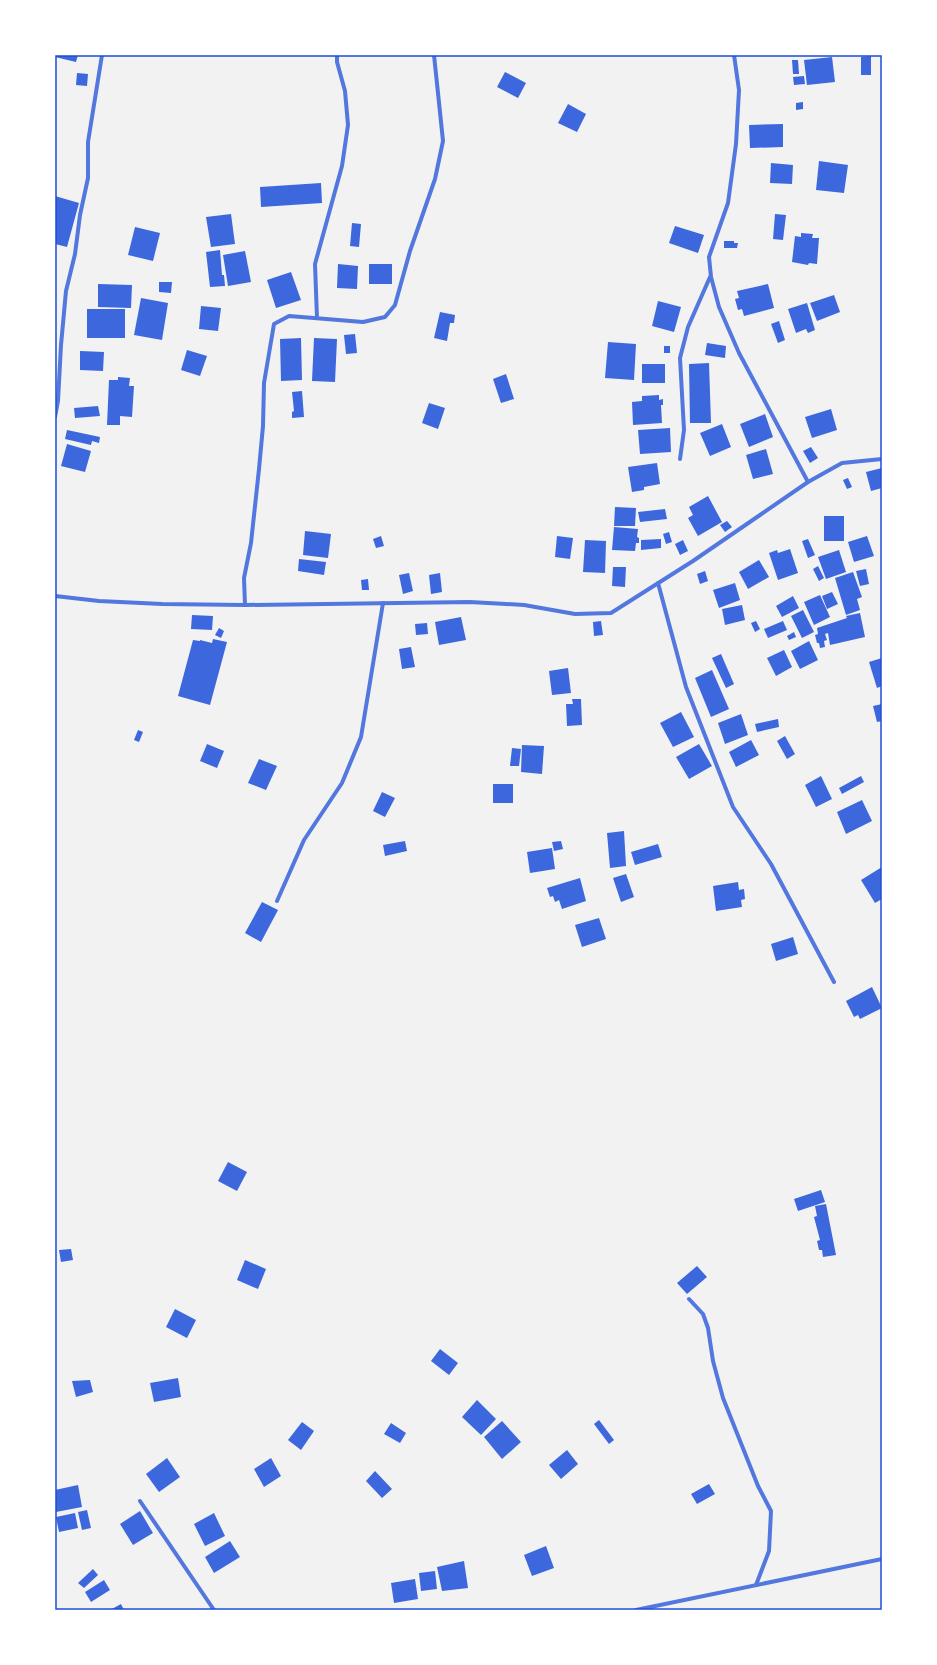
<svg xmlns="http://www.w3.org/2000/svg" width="937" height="1665" font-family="'PT Sans Narrow',sans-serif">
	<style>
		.building { fill: #3d67dc }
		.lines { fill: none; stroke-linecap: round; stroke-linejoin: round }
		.minor { stroke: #5277de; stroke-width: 4 }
		.neatline { fill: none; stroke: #1d4ed8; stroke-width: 1.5 }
	</style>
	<rect width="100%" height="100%" fill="#f2f2f2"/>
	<!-- building -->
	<g class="building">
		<polygon points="55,55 78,55 76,62 55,57"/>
		<polygon points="871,56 871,75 861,75 861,57"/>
		<polygon points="832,57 835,82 807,85 804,60"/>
		<polygon points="792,60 798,60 799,74 793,74"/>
		<polygon points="505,72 526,83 518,98 497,87"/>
		<polygon points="77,73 88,74 87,86 76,85"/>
		<polygon points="804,76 805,84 794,85 793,77"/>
		<polygon points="803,102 803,109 796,110 796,103"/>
		<polygon points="568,104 586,114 577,132 558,123"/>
		<polygon points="783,124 783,147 750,148 749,125"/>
		<polygon points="819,161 848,165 844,193 816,190"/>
		<polygon points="771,163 793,165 792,184 770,183"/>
		<polygon points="321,183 322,203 261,207 260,187"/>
		<polygon points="55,196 79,203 67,247 55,244"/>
		<polygon points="231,214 235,244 211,247 206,217"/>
		<polygon points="775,214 786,215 783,240 773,239"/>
		<polygon points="352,223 361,224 359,247 350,246"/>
		<polygon points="675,226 704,235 698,253 669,243"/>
		<polygon points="135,227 160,233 153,261 128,255"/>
		<polygon points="801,233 813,234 812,238 819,238 817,264 809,263 808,265 792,262 795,236 801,237"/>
		<polygon points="724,241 734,241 734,243 738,243 737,248 724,248"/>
		<polygon points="220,250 222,275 224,275 225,286 210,287 206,252"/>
		<polygon points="245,251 251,282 228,286 223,255"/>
		<polygon points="338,264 358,266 357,289 337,288"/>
		<rect x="369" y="264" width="23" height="20"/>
		<polygon points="291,272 301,300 276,308 267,280"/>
		<polygon points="159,282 172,282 171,293 159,292"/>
		<polygon points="98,284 132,285 131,308 98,307"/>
		<polygon points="768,284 774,308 744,316 742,309 738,310 735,299 739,298 737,291"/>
		<polygon points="834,295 840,312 817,321 810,303"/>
		<polygon points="141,298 168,303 162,340 134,335"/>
		<polygon points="658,301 681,307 674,332 652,326"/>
		<polygon points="807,303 815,330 808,333 806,329 796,333 788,309"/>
		<polygon points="201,306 221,308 218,331 199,329"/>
		<rect x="87" y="309" width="38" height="29"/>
		<polygon points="440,312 455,315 454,323 450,323 447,341 434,338"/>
		<polygon points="779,321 785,340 778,343 771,324"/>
		<polygon points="355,334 357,353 346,354 344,335"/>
		<polygon points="301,338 302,380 281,381 280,339"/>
		<polygon points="314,338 337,339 335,382 312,381"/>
		<polygon points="608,342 636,344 634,380 605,378"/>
		<polygon points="707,343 726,346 725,358 705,355"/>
		<rect x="664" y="346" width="6" height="7"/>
		<polygon points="187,350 207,356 200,376 181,370"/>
		<polygon points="80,351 104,352 103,371 80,370"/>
		<polygon points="709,363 711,423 690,423 689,364"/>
		<rect x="642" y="364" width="23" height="19"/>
		<polygon points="506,374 514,399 501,403 493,379"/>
		<polygon points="118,377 130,378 129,386 134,386 132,417 120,416 120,425 107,425 109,380 118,380"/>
		<polygon points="302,391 304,417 292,418 292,412 294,411 292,392"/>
		<polygon points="659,395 659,400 663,399 663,405 661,405 662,423 633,425 632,402 642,401 642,396"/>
		<polygon points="429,403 445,408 438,429 422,423"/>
		<polygon points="98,406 100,416 75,418 74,408"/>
		<polygon points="831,409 837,430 812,438 805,417"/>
		<polygon points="765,414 773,437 749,447 740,424"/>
		<polygon points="722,424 731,447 710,456 700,433"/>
		<polygon points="670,428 671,452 640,454 638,430"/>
		<polygon points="67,430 100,437 99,443 92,441 91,445 65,439"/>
		<polygon points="67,444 91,451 85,472 61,466"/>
		<polygon points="811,447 818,458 810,463 803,451"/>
		<polygon points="766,449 773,474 753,479 746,455"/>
		<polygon points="657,463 660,484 644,487 644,490 632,492 628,467"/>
		<polygon points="882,468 882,488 871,491 866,472"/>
		<polygon points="848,478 852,487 847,489 843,480"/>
		<polygon points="708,496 722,522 698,536 688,518 693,515 689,507"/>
		<polygon points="615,507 636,508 635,526 614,526"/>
		<polygon points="665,509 667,519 640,522 638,512"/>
		<rect x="824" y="516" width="20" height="25"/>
		<polygon points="727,521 732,527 725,532 720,525"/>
		<polygon points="614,527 638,529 637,537 639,538 639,543 636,543 635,551 612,550"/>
		<polygon points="305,531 331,534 328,558 303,555"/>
		<polygon points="669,532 672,542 666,544 663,534"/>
		<polygon points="381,536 384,546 376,548 373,539"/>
		<polygon points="557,536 573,538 570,559 555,557"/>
		<polygon points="867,536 874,556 854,562 848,542"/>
		<polygon points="661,539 661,548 641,550 641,540"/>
		<polygon points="808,539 815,555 808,558 802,541"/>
		<polygon points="585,540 606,541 605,573 583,572"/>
		<polygon points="683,540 688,551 680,555 675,544"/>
		<polygon points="790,549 798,573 778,580 769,553 777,550 778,553"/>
		<polygon points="839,550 846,572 826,579 818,557"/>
		<polygon points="299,559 326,562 324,575 298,571"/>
		<polygon points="759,560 769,577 748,589 739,572"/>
		<polygon points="818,566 824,578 819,581 813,569"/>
		<polygon points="613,567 626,567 625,587 612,586"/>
		<polygon points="866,569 869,584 860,586 856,571"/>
		<polygon points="705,571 708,581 700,584 697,574"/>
		<polygon points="853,572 862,597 857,599 860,610 846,615 835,578"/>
		<polygon points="409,573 413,591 403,594 399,575"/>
		<polygon points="440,573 442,592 431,594 429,575"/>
		<polygon points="368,579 369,590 362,590 361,580"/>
		<polygon points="735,583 740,600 719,608 713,590"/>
		<polygon points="832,592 838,604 827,609 822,596"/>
		<polygon points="820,595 830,617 814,625 804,602"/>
		<polygon points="793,596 799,608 782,617 776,606"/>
		<polygon points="742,605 745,620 725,625 722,609"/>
		<polygon points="803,610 814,632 802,638 791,616"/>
		<polygon points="860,613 865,637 830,645 828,633 825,634 827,640 824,641 825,647 820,648 819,643 817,643 815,635 818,634 817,628 847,618 846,616"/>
		<polygon points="192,615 213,616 212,630 191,629"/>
		<polygon points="461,617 466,640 439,645 435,622"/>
		<polygon points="601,621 603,635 594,636 593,622"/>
		<polygon points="756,621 760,629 755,632 751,623"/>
		<polygon points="783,621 787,630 768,638 764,629"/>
		<polygon points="427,623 428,634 416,635 415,624"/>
		<polygon points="219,628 224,631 221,638 215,635"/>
		<polygon points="794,632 796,637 789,640 787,636"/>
		<polygon points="213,639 227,642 210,705 178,696 193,640 200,641 200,640 212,643"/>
		<polygon points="809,641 818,660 800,669 791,651"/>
		<polygon points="411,647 415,667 402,669 399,649"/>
		<polygon points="784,650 792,667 776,676 767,658"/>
		<polygon points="721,654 734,684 726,688 712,658"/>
		<polygon points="882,658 882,686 877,688 869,662"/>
		<polygon points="568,668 571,693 552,695 549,671"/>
		<polygon points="712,670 729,709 711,717 695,678"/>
		<polygon points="572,699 581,699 582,725 567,726 566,704 573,704"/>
		<polygon points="882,704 882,721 877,722 873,706"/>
		<polygon points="681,712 694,737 673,747 660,723"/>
		<polygon points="741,714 748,735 725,744 718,723"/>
		<polygon points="778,719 779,727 757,732 755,724"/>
		<polygon points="138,730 143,732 139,742 134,740"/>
		<polygon points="785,736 795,754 787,759 777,741"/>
		<polygon points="751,740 759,755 736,767 729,752"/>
		<polygon points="207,744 224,751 217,768 200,761"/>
		<polygon points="699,744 712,766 689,779 676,757"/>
		<polygon points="522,745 544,746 542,774 521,772"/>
		<polygon points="512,748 521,749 519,766 510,766"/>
		<polygon points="259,759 277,766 266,790 248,783"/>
		<polygon points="821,776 832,799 816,807 805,785"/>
		<polygon points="861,776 864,782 842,794 839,788"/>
		<rect x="493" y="784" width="20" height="19"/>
		<polygon points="382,792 395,798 385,817 373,811"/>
		<polygon points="862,800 872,821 846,834 837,812"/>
		<polygon points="624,831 626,866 610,868 607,833"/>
		<polygon points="405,841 407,851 385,856 383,845"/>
		<polygon points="561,841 563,849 554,851 552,842"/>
		<polygon points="658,844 662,857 635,865 631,852"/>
		<polygon points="552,848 555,869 530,873 527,852"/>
		<polygon points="882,867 882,899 875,903 861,880"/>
		<polygon points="626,874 634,897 621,902 613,878"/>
		<polygon points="580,878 586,901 562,909 559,900 555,902 553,896 550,897 547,888"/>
		<polygon points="738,882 739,890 744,889 745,899 741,900 742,907 716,911 713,886"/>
		<polygon points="262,902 278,910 261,942 245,933"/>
		<polygon points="599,918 606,939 582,947 575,925"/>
		<polygon points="793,937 798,954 776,961 771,944"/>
		<polygon points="872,987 882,1008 860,1019 858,1015 854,1017 846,1001"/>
		<polygon points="228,1162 247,1172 237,1191 218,1181"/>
		<polygon points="821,1190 825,1202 798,1211 794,1199"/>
		<polygon points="826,1204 836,1255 823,1257 822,1250 819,1250 817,1241 820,1240 814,1217 817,1216 815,1206"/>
		<polygon points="71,1249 73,1260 61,1262 59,1250"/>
		<polygon points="245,1260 266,1269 258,1289 237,1280"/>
		<polygon points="697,1266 707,1277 687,1294 677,1283"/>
		<polygon points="175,1309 196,1320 187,1338 166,1327"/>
		<polygon points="440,1349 458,1363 449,1375 431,1361"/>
		<polygon points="178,1378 181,1397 154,1402 150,1383"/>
		<polygon points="90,1380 93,1392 76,1397 72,1381"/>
		<polygon points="477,1400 496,1419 481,1435 462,1417"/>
		<polygon points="599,1420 614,1440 609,1444 594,1424"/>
		<polygon points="502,1421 521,1442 502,1459 484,1437"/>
		<polygon points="302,1422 314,1431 301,1450 288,1440"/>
		<polygon points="391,1423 406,1433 400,1443 384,1434"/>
		<polygon points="567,1450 578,1464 561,1479 549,1465"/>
		<polygon points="167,1458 180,1477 159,1492 146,1474"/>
		<polygon points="271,1458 281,1476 264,1487 254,1469"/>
		<polygon points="375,1471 392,1489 382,1498 366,1481"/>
		<polygon points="709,1484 715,1494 697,1504 691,1494"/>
		<polygon points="78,1485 82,1507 56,1512 55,1490"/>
		<polygon points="87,1510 91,1528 82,1530 78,1512"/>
		<polygon points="140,1511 153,1533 133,1545 120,1524"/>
		<polygon points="75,1513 78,1528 59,1532 56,1517"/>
		<polygon points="214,1513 225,1536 205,1546 194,1524"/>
		<polygon points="230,1541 240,1557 214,1573 205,1557"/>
		<polygon points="546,1546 554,1568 532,1576 524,1555"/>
		<polygon points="464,1561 468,1588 442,1591 437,1567"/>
		<polygon points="93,1569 98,1575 84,1588 78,1583"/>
		<polygon points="435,1571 437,1589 421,1591 419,1573"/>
		<polygon points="415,1579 418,1599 394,1603 391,1583"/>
		<polygon points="104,1580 110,1590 91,1602 85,1592"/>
		<polygon points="121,1604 124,1610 110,1610"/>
	</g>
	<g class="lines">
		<!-- minor -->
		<g class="minor">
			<polyline points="734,55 739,90 736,144 728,203 709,257 711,277 719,307 739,353 808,482"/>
			<polyline points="317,318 315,264 342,166 348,125 345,91 337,62 337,55"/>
			<polyline points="55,417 58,401 61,345 66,291 75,254 80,215 88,178 88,142 102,55"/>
			<polyline points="680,459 684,430 680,358 688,327 710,277"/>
			<polyline points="658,583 686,687 733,807 771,864 834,982"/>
			<polyline points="55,596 99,601 162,604 245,605 470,602 524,605 575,614 611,613 693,561 808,482 842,463 882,459"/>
			<polyline points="245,605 244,578 251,543 259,469 263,426 264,383 274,324 289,316 363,322 385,317 395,305 410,251 435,179 443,141 434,55"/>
			<polyline points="277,901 304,840 342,783 361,737 383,603"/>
			<polyline points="689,1299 703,1314 708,1328 713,1361 723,1398 758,1486 771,1511 769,1551 756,1585"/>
			<polyline points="140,1501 214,1610"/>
			<polyline points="636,1610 882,1559"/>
		</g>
	</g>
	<!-- border -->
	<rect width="937" height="1665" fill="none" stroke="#ffffff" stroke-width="112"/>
	<rect x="56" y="56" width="825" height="1553" class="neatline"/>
</svg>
